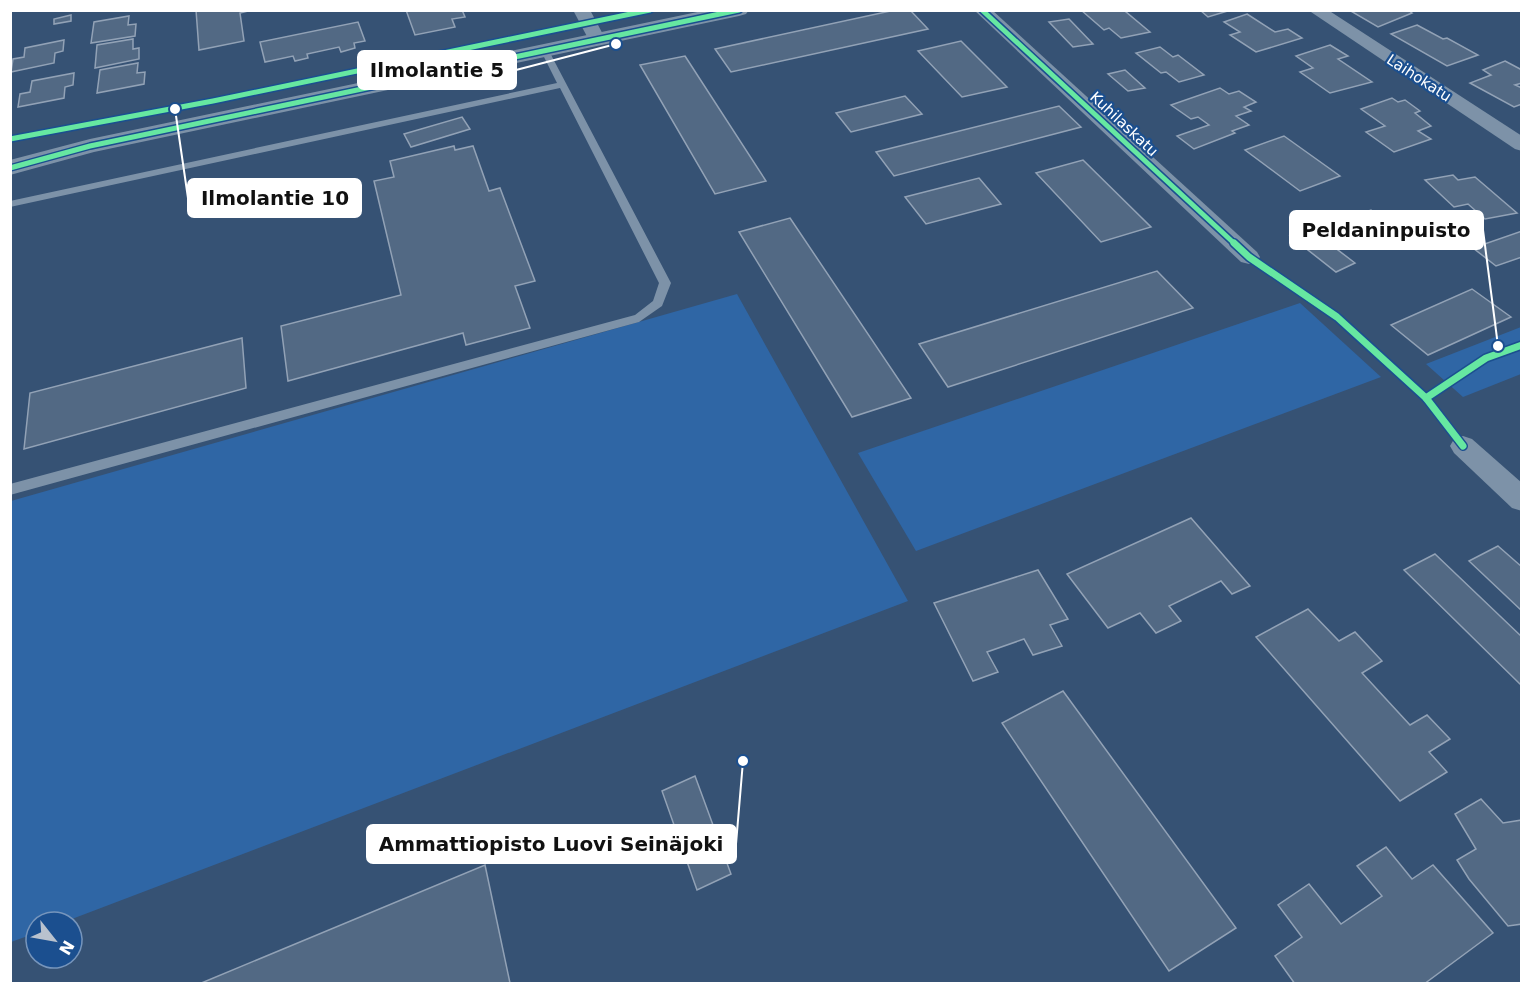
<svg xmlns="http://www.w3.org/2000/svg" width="1532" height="994" font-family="'DejaVu Sans',sans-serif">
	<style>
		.green { fill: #2f66a5 }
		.building { fill: #526984; stroke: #92a2b6; stroke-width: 1.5 }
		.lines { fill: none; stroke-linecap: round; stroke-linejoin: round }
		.service { fill: #7d92a8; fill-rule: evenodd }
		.minor { fill: #7d92a8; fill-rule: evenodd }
		.tertiary { fill: #7d92a8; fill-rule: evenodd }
		.cycleway-far1-casing { stroke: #1b4f8f; stroke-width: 8 }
		.cycleway-casing { stroke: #1b4f8f; stroke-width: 10 }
		.cycleway-far1 { stroke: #66e7a1; stroke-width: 5 }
		.cycleway { stroke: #66e7a1; stroke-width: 7 }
		.labels { text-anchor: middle; stroke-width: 4.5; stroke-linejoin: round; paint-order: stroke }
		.far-street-label { font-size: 15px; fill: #fff; stroke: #1b4f8f }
		.leader { fill: none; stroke: #fff; stroke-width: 2 }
		.callout-dot { fill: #fff; stroke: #1b4f8f; stroke-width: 2 }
		.callout { fill: #fff; stroke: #fff; stroke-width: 2 }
		.callout-label { font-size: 20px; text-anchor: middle; font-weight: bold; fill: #111 }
	</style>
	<rect width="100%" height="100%" fill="#365274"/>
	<!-- green -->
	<g class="green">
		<polygon points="737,294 908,601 64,922 36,922 36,933 11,942 11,501"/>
		<polygon points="1300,303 1381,377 916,551 858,453"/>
		<polygon points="1521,327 1521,374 1463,397 1426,364"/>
	</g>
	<!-- building -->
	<g class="building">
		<polygon points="196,10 252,10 240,13 244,41 199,50"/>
		<polygon points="406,10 462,10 465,17 452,19 455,27 415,35"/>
		<polygon points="895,10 910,10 928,29 731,72 715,49"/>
		<polygon points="1081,10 1129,10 1125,11 1150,32 1121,38 1109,28 1104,30"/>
		<polygon points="1200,10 1231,10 1208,17"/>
		<polygon points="1349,10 1408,10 1412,13 1378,27"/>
		<polygon points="1247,14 1275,32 1288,29 1302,38 1256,52 1230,35 1240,32 1224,22"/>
		<polygon points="71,15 71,21 54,24 54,19"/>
		<polygon points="129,16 128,25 136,24 135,36 91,43 94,22"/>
		<polygon points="1069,19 1093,44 1073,47 1049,22"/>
		<polygon points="358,22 365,41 354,43 355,48 341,52 339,47 307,54 308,58 295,61 293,56 265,62 260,42"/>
		<polygon points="1417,25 1443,39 1447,38 1478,55 1447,66 1391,34"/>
		<polygon points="133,39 133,49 139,48 139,59 95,68 97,45"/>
		<polygon points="64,40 63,51 55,53 54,63 11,72 13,59 24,57 25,48"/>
		<polygon points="961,41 1007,87 962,97 918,51"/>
		<polygon points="1330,45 1348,56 1338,59 1372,82 1330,93 1300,72 1313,68 1296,56"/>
		<polygon points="1160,47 1173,57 1178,55 1204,75 1179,82 1166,72 1161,73 1136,53"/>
		<polygon points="685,56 766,181 715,194 640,65"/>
		<polygon points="1505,61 1522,70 1522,83 1515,85 1522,88 1522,104 1514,107 1470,83 1491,75 1483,70"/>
		<polygon points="138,63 137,73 145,72 144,84 97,93 100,70"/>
		<polygon points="1125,70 1145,88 1128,91 1108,74"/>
		<polygon points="74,73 73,85 65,87 64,98 18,107 20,94 30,92 32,81"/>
		<polygon points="1220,88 1229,94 1239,91 1256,102 1244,107 1251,111 1236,116 1249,125 1232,131 1235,133 1194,149 1177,136 1209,125 1198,117 1191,119 1171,105"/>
		<polygon points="905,96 922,114 851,132 836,113"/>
		<polygon points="1392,98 1398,102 1405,100 1420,111 1415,113 1431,126 1418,131 1431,139 1394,152 1366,132 1385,126 1361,109"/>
		<polygon points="1059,106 1081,127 894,176 876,152"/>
		<polygon points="462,117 470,129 411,147 404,134"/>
		<polygon points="1284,136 1340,176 1300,191 1245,150"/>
		<polygon points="454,146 455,150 473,146 489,191 500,188 535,281 515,286 530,328 466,345 463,333 288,381 281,326 401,295 374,181 394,177 390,161"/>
		<polygon points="1083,160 1151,227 1101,242 1036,173"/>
		<polygon points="1453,175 1458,180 1475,177 1517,213 1485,219 1468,204 1454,207 1425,180"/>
		<polygon points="979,178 1001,204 926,224 905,197"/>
		<polygon points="1371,210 1408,236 1379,249 1338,222"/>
		<polygon points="790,218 911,398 852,417 739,232"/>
		<polygon points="1309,228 1355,263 1336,272 1290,236"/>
		<polygon points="1522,231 1522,257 1496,266 1473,248"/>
		<polygon points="1157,271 1193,308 948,387 919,344"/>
		<polygon points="1472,289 1511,317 1428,355 1391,325"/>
		<polygon points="242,338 246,388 24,449 30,393"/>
		<polygon points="1191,518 1250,586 1232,594 1221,581 1169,606 1181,621 1156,633 1140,613 1108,628 1067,574"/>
		<polygon points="1498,546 1522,567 1522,611 1469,561"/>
		<polygon points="1435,554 1522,637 1522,686 1404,570"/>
		<polygon points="1038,570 1068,619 1050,625 1062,646 1033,655 1024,639 987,652 998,672 973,681 934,603"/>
		<polygon points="1308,609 1339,641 1355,632 1382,661 1362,673 1410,725 1427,715 1450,739 1429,752 1447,772 1400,801 1256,637"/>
		<polygon points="1063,691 1236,928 1169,971 1002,723"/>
		<polygon points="695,776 731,874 697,890 662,791"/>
		<polygon points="1481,799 1503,823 1522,820 1522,924 1508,926 1469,879 1457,860 1476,849 1455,814"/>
		<polygon points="1386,847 1412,879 1433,865 1493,933 1424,984 1295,984 1275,956 1302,937 1278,905 1309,884 1341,924 1382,896 1357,866"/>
		<polygon points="485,865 510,983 509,984 199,984"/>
	</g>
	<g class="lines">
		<!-- service -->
		<polygon class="service" points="545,48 549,51 671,283 662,306 639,322 10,495 10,484 635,315 653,301 659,283 560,88 10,207 10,201 557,83 541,51"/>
		<!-- minor -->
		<g class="minor">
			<polygon points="573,10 590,10 606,40 603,44 591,44"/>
			<polygon points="974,10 992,10 1257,252 1260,257 1257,262 1249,264 1241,262"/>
			<polygon points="1308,10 1328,10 1522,136 1522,151 1515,149"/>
			<polygon points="1463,436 1472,439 1522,483 1522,511 1512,508 1454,453 1450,446 1454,439"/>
		</g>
		<!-- tertiary -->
		<polygon class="tertiary" points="707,10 749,10 746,14 739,16 94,152 10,175 10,160 90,139"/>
		<defs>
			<g id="cycleway-far1">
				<polyline points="982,10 1236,245"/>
				<polyline points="10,139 213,101 650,10"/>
				<polyline points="10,168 90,146 739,10"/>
			</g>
			<g id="cycleway">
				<polyline points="1234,243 1249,257 1337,317 1426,398 1463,446"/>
				<polyline points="1426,398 1486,358 1522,345"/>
			</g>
		</defs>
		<!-- cycleway-far1 casing -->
		<use href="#cycleway-far1" class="cycleway-far1-casing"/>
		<!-- cycleway casing -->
		<use href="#cycleway" class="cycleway-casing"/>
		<!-- cycleway-far1 -->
		<use href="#cycleway-far1" class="cycleway-far1"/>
		<!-- cycleway -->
		<use href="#cycleway" class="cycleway"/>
	</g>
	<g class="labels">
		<!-- far-street labels -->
		<g class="far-street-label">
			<text transform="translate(1419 78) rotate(33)" y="5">Laihokatu</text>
			<text transform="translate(1124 124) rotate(43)" y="5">Kuhilaskatu</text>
		</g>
	</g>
	<!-- callouts -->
	<path class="leader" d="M616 44L516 70M175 109L188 198M1498 346L1483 230M743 761L736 844"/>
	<g class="callout-dot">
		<circle cx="616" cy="44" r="6"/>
		<circle cx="175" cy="109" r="6"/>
		<circle cx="1498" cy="346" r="6"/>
		<circle cx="743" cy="761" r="6"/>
	</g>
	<g class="callout">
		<rect x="358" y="51" width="158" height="38" rx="6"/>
		<rect x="188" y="179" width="173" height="38" rx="6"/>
		<rect x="1290" y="211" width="193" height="38" rx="6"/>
		<rect x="367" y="825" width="369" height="38" rx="6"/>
	</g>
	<g class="callout-label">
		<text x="437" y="77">Ilmolantie 5</text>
		<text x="275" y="205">Ilmolantie 10</text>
		<text x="1386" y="237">Peldaninpuisto</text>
		<text x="551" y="851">Ammattiopisto Luovi Seinäjoki</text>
	</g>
	<!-- border -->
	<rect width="1532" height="994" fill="none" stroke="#ffffff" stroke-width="24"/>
	<!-- north arrow -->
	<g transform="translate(54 940) rotate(121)"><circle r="28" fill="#1b4f8f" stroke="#7695bc" stroke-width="1.5"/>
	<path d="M0-4.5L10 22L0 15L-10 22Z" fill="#b9c2ce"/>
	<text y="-9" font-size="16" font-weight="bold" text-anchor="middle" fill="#ffffff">N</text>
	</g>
</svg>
